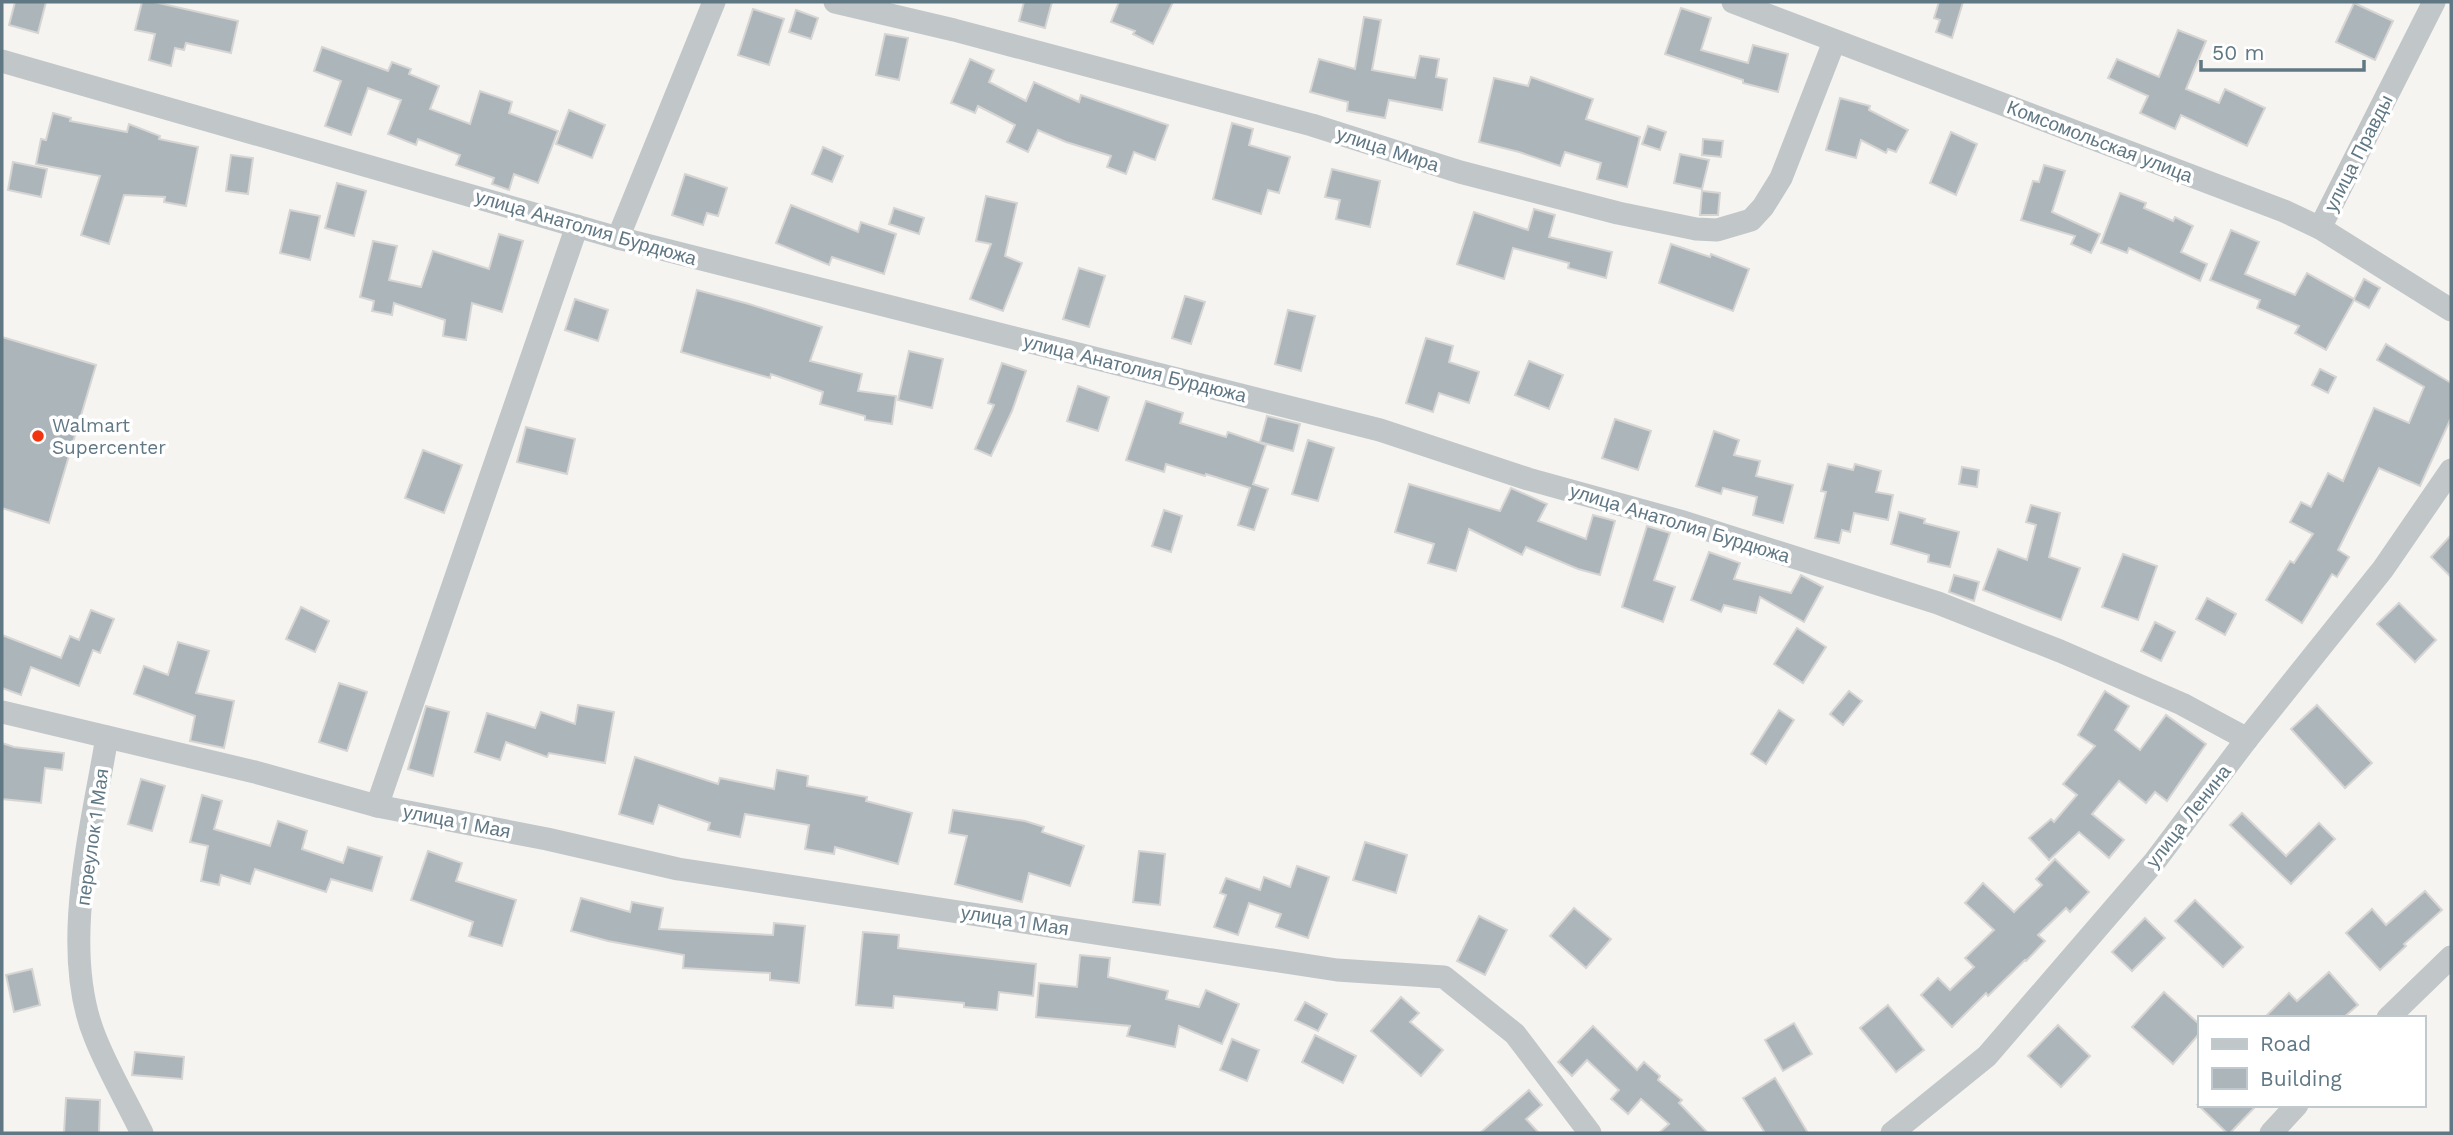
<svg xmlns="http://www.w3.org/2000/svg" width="2453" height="1135" font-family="'Work Sans',sans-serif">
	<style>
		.building { fill: #acb6ba; stroke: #d6d5d3; stroke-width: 2 }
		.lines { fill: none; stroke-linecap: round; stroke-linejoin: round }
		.minor { stroke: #c1c6c9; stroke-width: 23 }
		.poi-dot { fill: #f33411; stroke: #fff; stroke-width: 2.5 }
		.labels { text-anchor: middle; stroke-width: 7; stroke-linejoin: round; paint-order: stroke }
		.street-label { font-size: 19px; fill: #607784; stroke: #fff }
		.poi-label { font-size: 19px; fill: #607784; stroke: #fff; text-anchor: start }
	</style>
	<rect width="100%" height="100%" fill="#f5f4f0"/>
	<!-- building -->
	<g class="building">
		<polygon points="15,2 46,2 38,33 9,25"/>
		<polygon points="142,2 154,2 238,21 231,53 186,43 184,50 175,48 171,66 149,60 155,34 135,30"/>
		<polygon points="1024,2 1052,2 1045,28 1019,21"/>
		<polygon points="1119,2 1173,2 1153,44 1133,34 1135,31 1111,22"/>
		<polygon points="1939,2 1963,2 1952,38 1936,32 1940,20 1934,18"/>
		<polygon points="2354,3 2393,21 2375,60 2336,42"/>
		<polygon points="1681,8 1711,18 1701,50 1748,63 1753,45 1788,54 1778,92 1743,83 1743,80 1665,54"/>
		<polygon points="753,9 784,19 769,65 738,55"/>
		<polygon points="796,10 818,18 811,39 789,32"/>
		<polygon points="1364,17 1381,20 1372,70 1415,78 1420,56 1439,59 1436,77 1447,79 1442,110 1389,100 1385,118 1347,111 1348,102 1310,92 1319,59 1355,69"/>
		<polygon points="2178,30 2206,41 2186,89 2219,103 2225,89 2265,108 2247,146 2181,115 2175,129 2140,113 2148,96 2108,78 2117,59 2159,77"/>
		<polygon points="885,34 908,38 899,80 876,75"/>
		<polygon points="322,47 388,71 392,62 411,69 409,74 439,86 430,109 470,124 480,91 512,102 509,113 558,131 538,183 514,174 509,190 492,184 494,178 456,165 460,155 418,139 416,145 388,134 401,100 368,88 351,135 325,126 341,81 314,71"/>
		<polygon points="970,59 994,70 989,82 1026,101 1034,82 1079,102 1081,95 1168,125 1155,160 1134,152 1126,174 1107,167 1111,156 1066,142 1038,130 1028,152 1007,142 1015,125 978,106 975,113 951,103"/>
		<polygon points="1531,77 1593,99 1586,119 1640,137 1627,187 1597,179 1601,163 1565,152 1560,166 1519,152 1479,142 1494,78 1528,86"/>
		<polygon points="1840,98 1870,106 1869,110 1908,130 1896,152 1888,149 1886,153 1861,140 1856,158 1826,150"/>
		<polygon points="569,110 605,125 592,158 556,144"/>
		<polygon points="53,113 71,118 70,121 127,132 129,124 160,136 159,139 198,147 186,206 164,202 165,197 124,195 109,244 81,235 100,176 36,164 41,139 46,140"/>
		<polygon points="1232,123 1253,129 1249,145 1290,157 1279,193 1268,190 1261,214 1213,199"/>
		<polygon points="1648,126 1666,132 1660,150 1642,144"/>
		<polygon points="1951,132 1977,144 1956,195 1930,183"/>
		<polygon points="1703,139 1723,141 1721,157 1702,155"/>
		<polygon points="823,147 843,156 832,182 812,174"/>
		<polygon points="1680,154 1709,160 1702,189 1674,183"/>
		<polygon points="231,155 253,158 248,194 226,191"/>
		<polygon points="13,162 47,169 41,197 8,190"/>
		<polygon points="2044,165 2065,171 2052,212 2100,234 2091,253 2071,244 2075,236 2021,220 2033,181 2039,182"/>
		<polygon points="1332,169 1380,181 1370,227 1336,219 1340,200 1325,197"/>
		<polygon points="685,174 727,188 718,216 707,213 703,225 672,215"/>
		<polygon points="337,183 366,191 354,236 325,228"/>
		<polygon points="1702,191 1720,193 1718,215 1700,215"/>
		<polygon points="2120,193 2146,203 2144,208 2173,221 2175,217 2193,226 2181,252 2207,264 2200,281 2129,248 2127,253 2101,243"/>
		<polygon points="986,196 1017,203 1005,256 1022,263 1003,311 970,299 991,244 976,241"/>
		<polygon points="791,205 858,232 861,222 896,234 884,274 832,257 829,265 776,243"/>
		<polygon points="894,208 924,218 919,234 889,224"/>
		<polygon points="1534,209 1555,215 1549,237 1612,252 1606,278 1568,268 1569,263 1513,248 1504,279 1457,264 1474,212 1528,230"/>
		<polygon points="290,210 320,216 310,260 280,253"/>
		<polygon points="2231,230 2259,242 2245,274 2295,295 2307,273 2354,299 2364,279 2380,288 2369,308 2354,300 2326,350 2295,333 2299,326 2257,308 2260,300 2210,280"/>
		<polygon points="499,234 523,241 502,312 472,303 466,340 443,336 445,320 394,303 392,315 372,311 374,301 360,297 373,241 397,246 389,280 421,287 433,251 489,269"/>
		<polygon points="1671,244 1710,257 1711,254 1749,269 1733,311 1659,283"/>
		<polygon points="1079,268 1105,276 1089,327 1063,319"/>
		<polygon points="697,290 749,304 822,327 810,361 862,374 858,391 896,396 892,424 865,420 865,416 820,404 823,392 771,374 770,378 681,352"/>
		<polygon points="1185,296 1205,302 1191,344 1172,338"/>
		<polygon points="575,299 608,310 598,341 565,330"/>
		<polygon points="1288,310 1315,316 1301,371 1275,364"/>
		<polygon points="2,337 96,365 49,523 2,508"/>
		<polygon points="1426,338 1453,346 1449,362 1479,372 1469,403 1439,393 1433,412 1406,403"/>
		<polygon points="2386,344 2451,383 2451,418 2420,486 2379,468 2338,550 2349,557 2337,577 2332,574 2302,623 2266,600 2290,561 2294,563 2313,534 2290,522 2301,502 2311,507 2328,473 2343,481 2374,408 2409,423 2424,387 2377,360"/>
		<polygon points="909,351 943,359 932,408 898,400"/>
		<polygon points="1529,361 1563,375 1549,409 1515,395"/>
		<polygon points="1002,363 1026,371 1012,411 991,456 975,449 994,405 988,403"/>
		<polygon points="2320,369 2336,377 2328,393 2312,385"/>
		<polygon points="1078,386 1109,397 1098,431 1067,421"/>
		<polygon points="1146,401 1183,413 1180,423 1226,437 1228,432 1266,445 1253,484 1268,489 1254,530 1238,525 1250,488 1206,474 1205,476 1166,464 1164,472 1126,460"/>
		<polygon points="1267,416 1300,424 1293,451 1260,442"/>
		<polygon points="1615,419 1651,431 1638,470 1602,458"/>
		<polygon points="526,427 575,439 567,474 517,462"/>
		<polygon points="1714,431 1739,440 1734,455 1760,461 1756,476 1793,485 1783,523 1753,515 1757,497 1723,488 1721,494 1696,486"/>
		<polygon points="1308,440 1334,448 1318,501 1292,494"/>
		<polygon points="423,450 462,465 444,513 405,498"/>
		<polygon points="1828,464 1853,470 1855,464 1881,471 1876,492 1893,495 1888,520 1854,513 1850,532 1842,530 1839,543 1815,538 1826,492 1821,491"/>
		<polygon points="1962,467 1979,470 1977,487 1959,484"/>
		<polygon points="1409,484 1500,511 1511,488 1547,504 1538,521 1586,539 1593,515 1615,521 1600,575 1578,569 1526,547 1522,555 1469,529 1456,571 1428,563 1434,544 1395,532"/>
		<polygon points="2031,505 2060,513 2049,557 2080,568 2061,620 1983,590 1998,549 2027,560 2036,525 2026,522"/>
		<polygon points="1164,510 1182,516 1171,552 1152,546"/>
		<polygon points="1899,512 1925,519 1924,523 1959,532 1950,567 1928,562 1929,555 1891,544"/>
		<polygon points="1647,526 1670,533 1654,580 1675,587 1663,622 1622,607"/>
		<polygon points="2451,535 2451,577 2431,557"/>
		<polygon points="1709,552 1740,563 1734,579 1791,593 1801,575 1823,587 1804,622 1760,597 1756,613 1724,605 1721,612 1691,600"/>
		<polygon points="2123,554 2157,566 2138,620 2102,607"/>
		<polygon points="1954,575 1979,582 1974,601 1949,592"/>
		<polygon points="2207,598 2236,614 2225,635 2196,619"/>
		<polygon points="2399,603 2436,640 2415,662 2377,624"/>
		<polygon points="301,607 329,621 315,652 286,639"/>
		<polygon points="91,610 114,619 100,653 93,650 79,686 31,667 21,695 2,688 2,635 61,658 70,636 79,640"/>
		<polygon points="2155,622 2175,632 2161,661 2141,651"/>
		<polygon points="1797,628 1826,647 1803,683 1774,664"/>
		<polygon points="178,642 209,651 196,693 234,701 224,748 190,741 195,716 134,694 144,666 168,675"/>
		<polygon points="339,683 367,692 347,751 319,742"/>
		<polygon points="1849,691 1862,701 1843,725 1830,714"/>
		<polygon points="2105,691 2129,706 2115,730 2140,750 2166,715 2206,744 2167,801 2155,792 2146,803 2119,781 2092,814 2124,840 2109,858 2079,832 2049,860 2029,838 2051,819 2054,822 2077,795 2063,784 2095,746 2078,735"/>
		<polygon points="578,705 614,712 605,763 549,753 547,757 506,742 500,760 475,752 487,713 535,728 541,712 575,724"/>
		<polygon points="2317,705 2372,763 2345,788 2291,729"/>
		<polygon points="426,706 449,712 433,776 408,769"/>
		<polygon points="1779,710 1794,720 1766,764 1751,754"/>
		<polygon points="2,743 14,747 64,753 62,770 45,768 41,803 2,799"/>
		<polygon points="635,757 718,784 720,778 774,789 777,770 808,776 807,786 867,797 866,801 912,813 898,864 835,847 834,854 805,849 809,825 745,814 740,837 708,830 710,823 659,805 653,824 619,814"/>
		<polygon points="141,779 165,786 152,831 128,824"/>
		<polygon points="202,795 222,801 214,829 270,846 278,821 307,831 302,849 343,863 348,847 382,857 372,891 331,879 326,892 255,869 250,884 221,875 219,885 201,881 208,846 190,842"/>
		<polygon points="953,810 1025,821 1044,827 1042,832 1084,846 1070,886 1029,873 1022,902 955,884 967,836 949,833"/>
		<polygon points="2242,813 2286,856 2319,823 2335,839 2291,884 2230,825"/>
		<polygon points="1365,842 1407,855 1396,893 1353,880"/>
		<polygon points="428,851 462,863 456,881 516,900 502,946 469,936 473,922 411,900"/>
		<polygon points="1139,851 1165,854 1160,905 1133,902"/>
		<polygon points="2055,859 2089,892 2070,912 2066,908 2038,935 2045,941 2026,961 2025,960 1988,996 1986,993 1952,1027 1921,995 1938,978 1950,990 1974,967 1965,958 1994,930 1965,903 1983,883 2014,912 2042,885 2036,879"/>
		<polygon points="1297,866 1329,877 1308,938 1276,927 1281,914 1249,903 1238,935 1214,927 1226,895 1220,893 1226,878 1260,890 1264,877 1290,887"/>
		<polygon points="2425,891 2442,910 2404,944 2406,946 2380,970 2346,933 2372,909 2386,925"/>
		<polygon points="581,898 630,912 632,902 663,908 659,929 773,935 774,923 805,926 799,983 770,980 770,973 683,968 684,955 608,941 571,931"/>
		<polygon points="2195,900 2243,947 2223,967 2175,921"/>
		<polygon points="1574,908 1611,939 1586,968 1550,936"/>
		<polygon points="1479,916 1507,930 1485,975 1457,961"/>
		<polygon points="2145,918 2165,938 2132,971 2112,952"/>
		<polygon points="863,932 899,935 898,948 1036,964 1033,996 999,992 997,1010 964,1007 964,1003 894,996 893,1008 856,1005"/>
		<polygon points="1080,955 1110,958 1108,977 1168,991 1166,999 1199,1007 1206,990 1239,1004 1222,1044 1179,1026 1175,1047 1127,1036 1130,1026 1036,1017 1039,983 1077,987"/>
		<polygon points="32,969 40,1005 14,1012 6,975"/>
		<polygon points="2329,972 2358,1005 2343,1018 2264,1018 2289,993 2297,1001"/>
		<polygon points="2164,992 2199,1024 2199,1034 2173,1064 2132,1027"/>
		<polygon points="1401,997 1419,1013 1410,1022 1443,1050 1421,1076 1371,1031"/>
		<polygon points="1305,1002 1327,1014 1318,1031 1295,1020"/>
		<polygon points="1888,1005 1924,1050 1896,1072 1860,1028"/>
		<polygon points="1794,1023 1812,1054 1783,1071 1765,1040"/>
		<polygon points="2058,1025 2090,1056 2061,1087 2028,1056"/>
		<polygon points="1593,1026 1637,1070 1644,1062 1660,1076 1658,1080 1682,1100 1679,1103 1708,1133 1659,1133 1669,1124 1641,1099 1628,1114 1611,1099 1619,1090 1587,1060 1572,1076 1558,1062"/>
		<polygon points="1315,1035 1356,1056 1343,1083 1302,1062"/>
		<polygon points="1232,1039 1259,1050 1247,1081 1220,1070"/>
		<polygon points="135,1052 184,1057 182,1079 132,1075"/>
		<polygon points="1775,1078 1808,1133 1765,1133 1743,1098"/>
		<polygon points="1529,1090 1542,1105 1526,1119 1539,1133 1480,1133"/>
		<polygon points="66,1098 100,1100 99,1133 64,1133"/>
		<polygon points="2198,1105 2257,1105 2230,1133 2227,1133"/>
	</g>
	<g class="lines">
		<!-- minor -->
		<g class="minor">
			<polyline points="835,2 954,30 1312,125 1460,172 1618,213 1696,229 1717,230 1751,220 1763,207 1781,178 1834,42"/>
			<polyline points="1733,2 2284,211 2320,228 2451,310"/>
			<polyline points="2,61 618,238 1380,430 1528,479 1680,521 1938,603 2060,651 2182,704 2247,739"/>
			<polyline points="2320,228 2434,2"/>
			<polyline points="618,238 714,2"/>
			<polyline points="2,712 255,772 377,806 547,839 678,869 1337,970 1444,977 1515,1034 1590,1133"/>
			<path d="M107,737C92,828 59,949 95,1037C108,1070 127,1102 142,1133"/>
			<polyline points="377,806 577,226"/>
			<polyline points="2388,1018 2451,957"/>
			<polyline points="1892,1133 1987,1056 2155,861 2247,739 2383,569 2451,470"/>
			<polyline points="2271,1133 2297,1105"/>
		</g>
	</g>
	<!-- markers -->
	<circle class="poi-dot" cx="38" cy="436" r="7"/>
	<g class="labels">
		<!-- street labels -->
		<g class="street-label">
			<text transform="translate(2100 141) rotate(21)" y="7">Комсомольская улица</text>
			<text transform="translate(1388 149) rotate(18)" y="7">улица Мира</text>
			<text transform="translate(2358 153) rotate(-63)" y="7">улица Правды</text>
			<text transform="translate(586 227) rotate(16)" y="7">улица Анатолия Бурдюжа</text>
			<text transform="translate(1135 368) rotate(14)" y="7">улица Анатолия Бурдюжа</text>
			<text transform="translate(1680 523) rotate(17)" y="7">улица Анатолия Бурдюжа</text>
			<text transform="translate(2188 816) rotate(-52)" y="7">улица Ленина</text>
			<text transform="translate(457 821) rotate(11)" y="7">улица 1 Мая</text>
			<text transform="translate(92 837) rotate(-82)" y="7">переулок 1 Мая</text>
			<text transform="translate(1015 920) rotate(9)" y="7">улица 1 Мая</text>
		</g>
		<!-- poi labels -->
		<g class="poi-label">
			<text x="52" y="432">Walmart<tspan x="52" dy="22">Supercenter</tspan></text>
		</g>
	</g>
	<!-- border -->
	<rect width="2453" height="1135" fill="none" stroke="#607784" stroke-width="7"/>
	<!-- legend -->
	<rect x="2198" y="1016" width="228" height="91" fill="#ffffff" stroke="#bfc9ce" stroke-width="2"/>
	<rect x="2212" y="1039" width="35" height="10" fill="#c1c6c9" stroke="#bfc9ce" stroke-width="2"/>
	<text x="2260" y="1051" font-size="21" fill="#607784">Road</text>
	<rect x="2212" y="1068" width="35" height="21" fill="#acb6ba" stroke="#bfc9ce" stroke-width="2"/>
	<text x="2260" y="1086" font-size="21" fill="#607784">Building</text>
	<!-- scale -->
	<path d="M2201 60v10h163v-10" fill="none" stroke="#607784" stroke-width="3.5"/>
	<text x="2212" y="60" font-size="21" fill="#607784" stroke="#ffffff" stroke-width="5" paint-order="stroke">50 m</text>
</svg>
